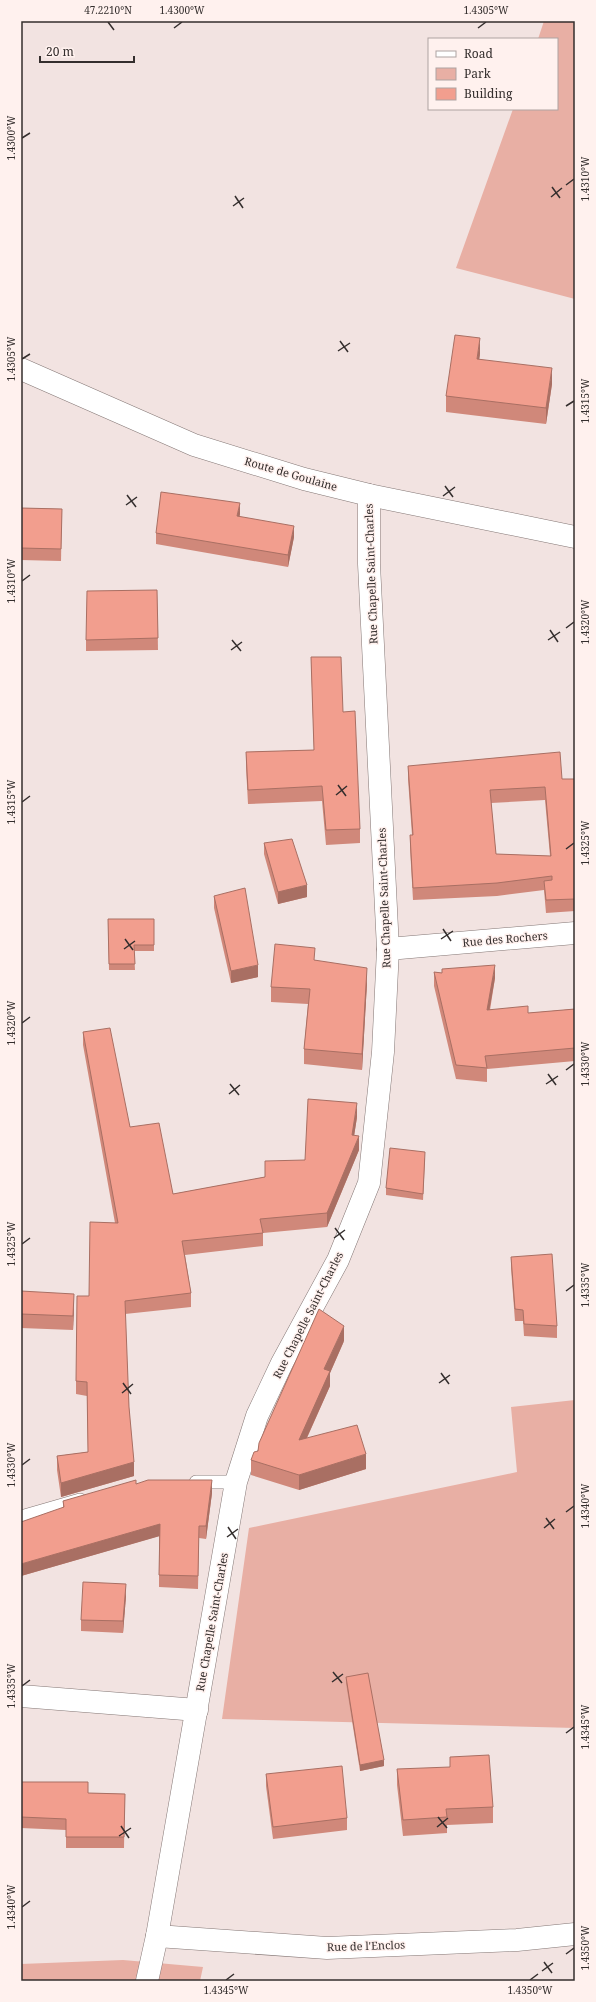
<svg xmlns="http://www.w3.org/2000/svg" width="596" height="2002" font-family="'Noto Serif',serif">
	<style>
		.green { fill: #e8afa4 }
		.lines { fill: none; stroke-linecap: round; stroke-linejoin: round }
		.lane-casing { stroke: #847775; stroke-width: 14 }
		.street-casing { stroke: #847775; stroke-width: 23 }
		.secondary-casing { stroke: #847775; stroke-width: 23 }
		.lane { stroke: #fff; stroke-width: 13 }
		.street { stroke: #fff; stroke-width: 22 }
		.secondary { stroke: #fff; stroke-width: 22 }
		.wall { fill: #d0887a; fill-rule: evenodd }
		.shaded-wall { fill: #a96f63 }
		.building { fill: #f29e8e; stroke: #a96f63; fill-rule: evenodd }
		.ticks { fill: none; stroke: #342e2d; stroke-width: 1.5 }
		.labels { text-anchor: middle; stroke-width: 3; stroke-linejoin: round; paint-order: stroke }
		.street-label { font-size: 11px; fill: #342e2d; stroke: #fff1ee }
		.neatline { fill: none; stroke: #342e2d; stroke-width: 1.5 }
		.ticks-label { font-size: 10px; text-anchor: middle; fill: #342e2d }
	</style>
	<rect width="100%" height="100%" fill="#f2e3e1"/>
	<!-- green -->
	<g class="green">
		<polygon points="544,21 575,21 575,299 456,268 513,109 557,109 557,39 538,39"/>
		<polygon points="575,1400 575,1728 222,1719 249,1528 517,1472 511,1407"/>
		<polygon points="123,1960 203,1967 200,1981 21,1981 21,1964"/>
	</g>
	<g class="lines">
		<defs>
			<g id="lane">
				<polyline points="196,1482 236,1482"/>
				<polyline points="21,1517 80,1500"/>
			</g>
			<g id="street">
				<polyline points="388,949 575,933"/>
				<polyline points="21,1696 197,1710"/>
				<polyline points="157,1936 327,1948 517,1940 575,1934"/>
				<polyline points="147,1981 157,1936 236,1482 257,1416 282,1363 338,1260 369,1183 383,1052 388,949 369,564 369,495"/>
			</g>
			<polyline id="secondary" points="21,369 194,445 304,479 369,495 575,537"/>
		</defs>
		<!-- lane casing -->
		<use href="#lane" class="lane-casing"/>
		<!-- street casing -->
		<use href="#street" class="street-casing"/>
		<!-- secondary casing -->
		<use href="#secondary" class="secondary-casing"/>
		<!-- lane -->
		<use href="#lane" class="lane"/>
		<!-- street -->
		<use href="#street" class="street"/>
		<!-- secondary -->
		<use href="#secondary" class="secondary"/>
	</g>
	<!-- wall -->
	<g class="wall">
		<polygon points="480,354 479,359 552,384 546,424 446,412 446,396"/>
		<polygon points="21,508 62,509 61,561 21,560"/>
		<polygon points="240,514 239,517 294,537 288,567 156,544 156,533"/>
		<polygon points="157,590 158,650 86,651 86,640"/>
		<polygon points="311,657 343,712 360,829 360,843 326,845 322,801 248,804 246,767 246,752 314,750"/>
		<path d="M408,766L562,779H575V911L546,913L544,890L497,896L413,900L410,848V835H412L408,779ZM545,800L550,856L496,854L491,803Z"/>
		<polygon points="264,843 307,897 278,904 264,854"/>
		<polygon points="214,896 258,977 231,983 214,908"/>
		<polygon points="108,919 154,919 154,951 134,951 135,970 109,970"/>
		<polygon points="315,960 367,983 362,1070 304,1064 304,1049 308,1004 271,1002 271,987"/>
		<polygon points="442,969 495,978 490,1010 528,1013 575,1009 575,1061 487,1069 487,1082 456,1079 434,986 434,972 442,973"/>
		<polygon points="83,1032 130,1127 173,1194 265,1177 305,1160 357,1117 354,1136 359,1150 327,1227 263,1233 263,1246 185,1255 191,1293 191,1307 125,1314 129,1407 134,1476 61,1497 57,1470 57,1456 88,1452 87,1396 76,1394 76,1381 89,1296 115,1223 83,1045"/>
		<polygon points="425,1158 423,1200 386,1195 386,1188"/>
		<polygon points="511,1257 557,1326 557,1338 524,1336 523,1321 515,1321 511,1268"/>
		<polygon points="21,1291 74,1309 73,1330 21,1328"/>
		<polygon points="344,1341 330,1373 330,1386 307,1438 366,1469 299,1490 251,1475 251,1460 258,1451"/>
		<polygon points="136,1484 212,1493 206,1539 199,1538 198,1589 159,1587 159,1536 21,1576 63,1508 63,1501"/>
		<polygon points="126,1596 123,1633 81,1631 81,1620"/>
		<polygon points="346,1677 384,1766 360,1771 346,1683"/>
		<polygon points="397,1769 493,1807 493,1823 447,1825 447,1833 403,1836 397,1785"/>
		<polygon points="266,1774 347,1818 347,1830 273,1839 266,1786"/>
		<polygon points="21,1782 88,1793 125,1794 124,1848 66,1848 66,1830 21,1828"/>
	</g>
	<!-- shaded-wall -->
	<g class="shaded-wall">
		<polygon points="480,338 480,354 477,375 477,359"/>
		<polygon points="552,368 552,384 546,424 546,408"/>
		<polygon points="240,503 240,514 237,528 237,516"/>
		<polygon points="294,526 294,537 288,567 288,555"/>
		<polygon points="307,885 307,897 278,904 278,892"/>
		<polygon points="258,965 258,977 231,983 231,971"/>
		<polygon points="495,965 495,978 487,1023 487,1010"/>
		<polygon points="367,968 367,983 362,1070 362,1054"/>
		<polygon points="357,1103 357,1117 352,1149 352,1135"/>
		<polygon points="359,1136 359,1150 327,1227 327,1213"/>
		<polygon points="74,1294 74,1309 73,1330 73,1316"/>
		<polygon points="344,1326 344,1341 330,1373 330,1386 299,1455 299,1440 324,1369"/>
		<polygon points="366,1454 366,1469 299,1490 299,1475"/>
		<polygon points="134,1462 134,1476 61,1497 61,1483"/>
		<polygon points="212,1480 212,1493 206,1539 206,1526"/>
		<polygon points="160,1524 160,1536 21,1576 21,1564"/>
		<polygon points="126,1584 126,1596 123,1633 123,1621"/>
		<polygon points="384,1760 384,1766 360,1771 360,1765"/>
	</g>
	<!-- building -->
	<g class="building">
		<polygon points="455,335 480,338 477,359 552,368 546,408 446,396"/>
		<polygon points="161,492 240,503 237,516 294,526 288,555 156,533"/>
		<polygon points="21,508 62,509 61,549 21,548"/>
		<polygon points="157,590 158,638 86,640 87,591"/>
		<polygon points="311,657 341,657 343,712 355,711 360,829 326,830 322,786 248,790 246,752 314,750"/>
		<path d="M560,752L562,779H575V899L546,900L544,881L552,880V876L497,883L413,888L410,835H413L408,766ZM545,787L551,856L496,854L490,790Z"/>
		<polygon points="292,839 307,885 278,892 264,843"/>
		<polygon points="245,888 258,965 231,971 214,896"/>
		<polygon points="108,919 154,919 154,945 134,945 135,964 109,964"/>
		<polygon points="275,944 315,948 314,960 367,968 362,1054 304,1049 310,989 271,987"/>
		<polygon points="495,965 487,1010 528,1006 528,1013 575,1009 575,1048 485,1056 487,1068 456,1065 434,972 442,973 442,969"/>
		<polygon points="110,1028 130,1127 159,1123 173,1194 265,1177 265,1161 305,1160 308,1099 357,1103 352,1135 359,1136 327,1213 260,1219 263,1233 182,1241 191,1293 125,1301 129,1407 134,1462 61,1483 57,1456 88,1452 87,1382 76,1381 77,1296 89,1296 90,1222 118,1223 83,1032"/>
		<polygon points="390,1148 425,1152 423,1194 386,1188"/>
		<polygon points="552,1254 557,1326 524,1324 523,1310 515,1309 511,1257"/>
		<polygon points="21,1291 74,1294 73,1316 21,1314"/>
		<polygon points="319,1309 344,1326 324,1369 330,1371 299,1440 357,1425 366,1454 299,1475 251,1460 254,1452 258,1451 259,1443"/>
		<polygon points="136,1480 136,1484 148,1480 212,1480 206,1526 199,1526 198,1576 159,1575 160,1524 21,1564 21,1522 64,1507 63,1501"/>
		<polygon points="83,1582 126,1584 123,1621 81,1620"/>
		<polygon points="368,1673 384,1760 360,1765 346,1677"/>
		<polygon points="489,1755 493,1807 446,1809 447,1817 403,1820 397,1769 450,1767 450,1757"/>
		<polygon points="342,1766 347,1818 273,1827 266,1774"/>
		<polygon points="21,1782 88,1782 88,1793 125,1794 124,1837 66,1837 66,1819 21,1817"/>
	</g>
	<!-- ticks -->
	<path class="ticks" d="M108,22L114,30M174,28L182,22M478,28L486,22M22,138L30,133M566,185L574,179M552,187L560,198M235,196L243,208M551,197L562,188M233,206L244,198M340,341L348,352M338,351L350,343M22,359L30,354M566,406L574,401M445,486L453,497M127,495L136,507M443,496L455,487M126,505L137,497M22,581L30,575M566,628L574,622M550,630L558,642M232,640L241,651M548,640L560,632M231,650L242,642M338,785L346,796M336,795L347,786M22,802L30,796M566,849L574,843M443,929L451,941M125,939L133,950M441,939L453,931M124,949L135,941M22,1023L30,1017M566,1070L574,1064M548,1074L556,1085M230,1084L239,1095M546,1084L558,1076M229,1094L240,1085M335,1228L344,1240M334,1238L345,1230M22,1244L30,1238M566,1291L574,1285M441,1373L449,1384M123,1383L131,1394M439,1383L450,1375M122,1393L133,1384M22,1465L30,1459M566,1512L574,1506M546,1518L554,1529M228,1527L236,1539M544,1528L555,1519M227,1537L238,1529M333,1672L342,1683M332,1682L343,1674M22,1686L30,1680M566,1733L574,1727M438,1817L447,1828M121,1826L129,1838M437,1827L448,1818M119,1836L131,1828M22,1907L30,1901M566,1954L574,1948M544,1962L552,1973M542,1971L553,1963M226,1980L234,1974M530,1980L538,1974"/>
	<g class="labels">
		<!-- street labels -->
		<g class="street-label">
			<text transform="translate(291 474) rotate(16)" y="4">Route de Goulaine</text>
			<text transform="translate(371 574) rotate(-92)" y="4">Rue Chapelle Saint-Charles</text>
			<text transform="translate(384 898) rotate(-92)" y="4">Rue Chapelle Saint-Charles</text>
			<text transform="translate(505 939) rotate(-5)" y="4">Rue des Rochers</text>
			<text transform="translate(308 1315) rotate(-63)" y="4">Rue Chapelle Saint-Charles</text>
			<text transform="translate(212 1622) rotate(-80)" y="4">Rue Chapelle Saint-Charles</text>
			<text transform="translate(366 1946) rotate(-2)" y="4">Rue de l'Enclos</text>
		</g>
	</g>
	<!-- border -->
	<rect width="596" height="2002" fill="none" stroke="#fff1ee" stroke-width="44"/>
	<!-- legend -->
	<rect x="428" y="38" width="130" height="72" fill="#fff1ee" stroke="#aea3a1"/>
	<rect x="436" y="51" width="20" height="6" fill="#ffffff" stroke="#aea3a1"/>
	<text x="464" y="58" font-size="12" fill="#342e2d">Road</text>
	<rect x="436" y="68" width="20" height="12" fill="#e8afa4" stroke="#aea3a1"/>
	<text x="464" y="78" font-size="12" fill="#342e2d">Park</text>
	<rect x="436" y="88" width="20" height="12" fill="#f29e8e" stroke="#aea3a1"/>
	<text x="464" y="98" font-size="12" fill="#342e2d">Building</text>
	<!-- scale -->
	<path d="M40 56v6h94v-6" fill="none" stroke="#342e2d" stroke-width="2"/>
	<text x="46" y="56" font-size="12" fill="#342e2d" stroke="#fff1ee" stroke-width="3" paint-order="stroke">20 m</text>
	<rect x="22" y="22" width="552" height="1958" class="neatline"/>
	<g class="ticks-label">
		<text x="108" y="14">47.2210°N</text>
		<text x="182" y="14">1.4300°W</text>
		<text x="486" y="14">1.4305°W</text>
		<text transform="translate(11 138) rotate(-90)" y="4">1.4300°W</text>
		<text transform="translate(585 179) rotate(-90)" y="4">1.4310°W</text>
		<text transform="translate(11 359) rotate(-90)" y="4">1.4305°W</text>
		<text transform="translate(585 401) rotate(-90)" y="4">1.4315°W</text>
		<text transform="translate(11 581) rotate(-90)" y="4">1.4310°W</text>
		<text transform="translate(585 622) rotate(-90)" y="4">1.4320°W</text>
		<text transform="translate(11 802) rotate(-90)" y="4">1.4315°W</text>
		<text transform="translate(585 843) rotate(-90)" y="4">1.4325°W</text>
		<text transform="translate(11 1023) rotate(-90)" y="4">1.4320°W</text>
		<text transform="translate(585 1064) rotate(-90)" y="4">1.4330°W</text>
		<text transform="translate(11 1244) rotate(-90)" y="4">1.4325°W</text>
		<text transform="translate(585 1285) rotate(-90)" y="4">1.4335°W</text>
		<text transform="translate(11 1465) rotate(-90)" y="4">1.4330°W</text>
		<text transform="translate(585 1506) rotate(-90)" y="4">1.4340°W</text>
		<text transform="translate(11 1686) rotate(-90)" y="4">1.4335°W</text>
		<text transform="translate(585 1727) rotate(-90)" y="4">1.4345°W</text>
		<text transform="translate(11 1907) rotate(-90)" y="4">1.4340°W</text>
		<text transform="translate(585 1948) rotate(-90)" y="4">1.4350°W</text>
		<text x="226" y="1994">1.4345°W</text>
		<text x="530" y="1994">1.4350°W</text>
	</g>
</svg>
